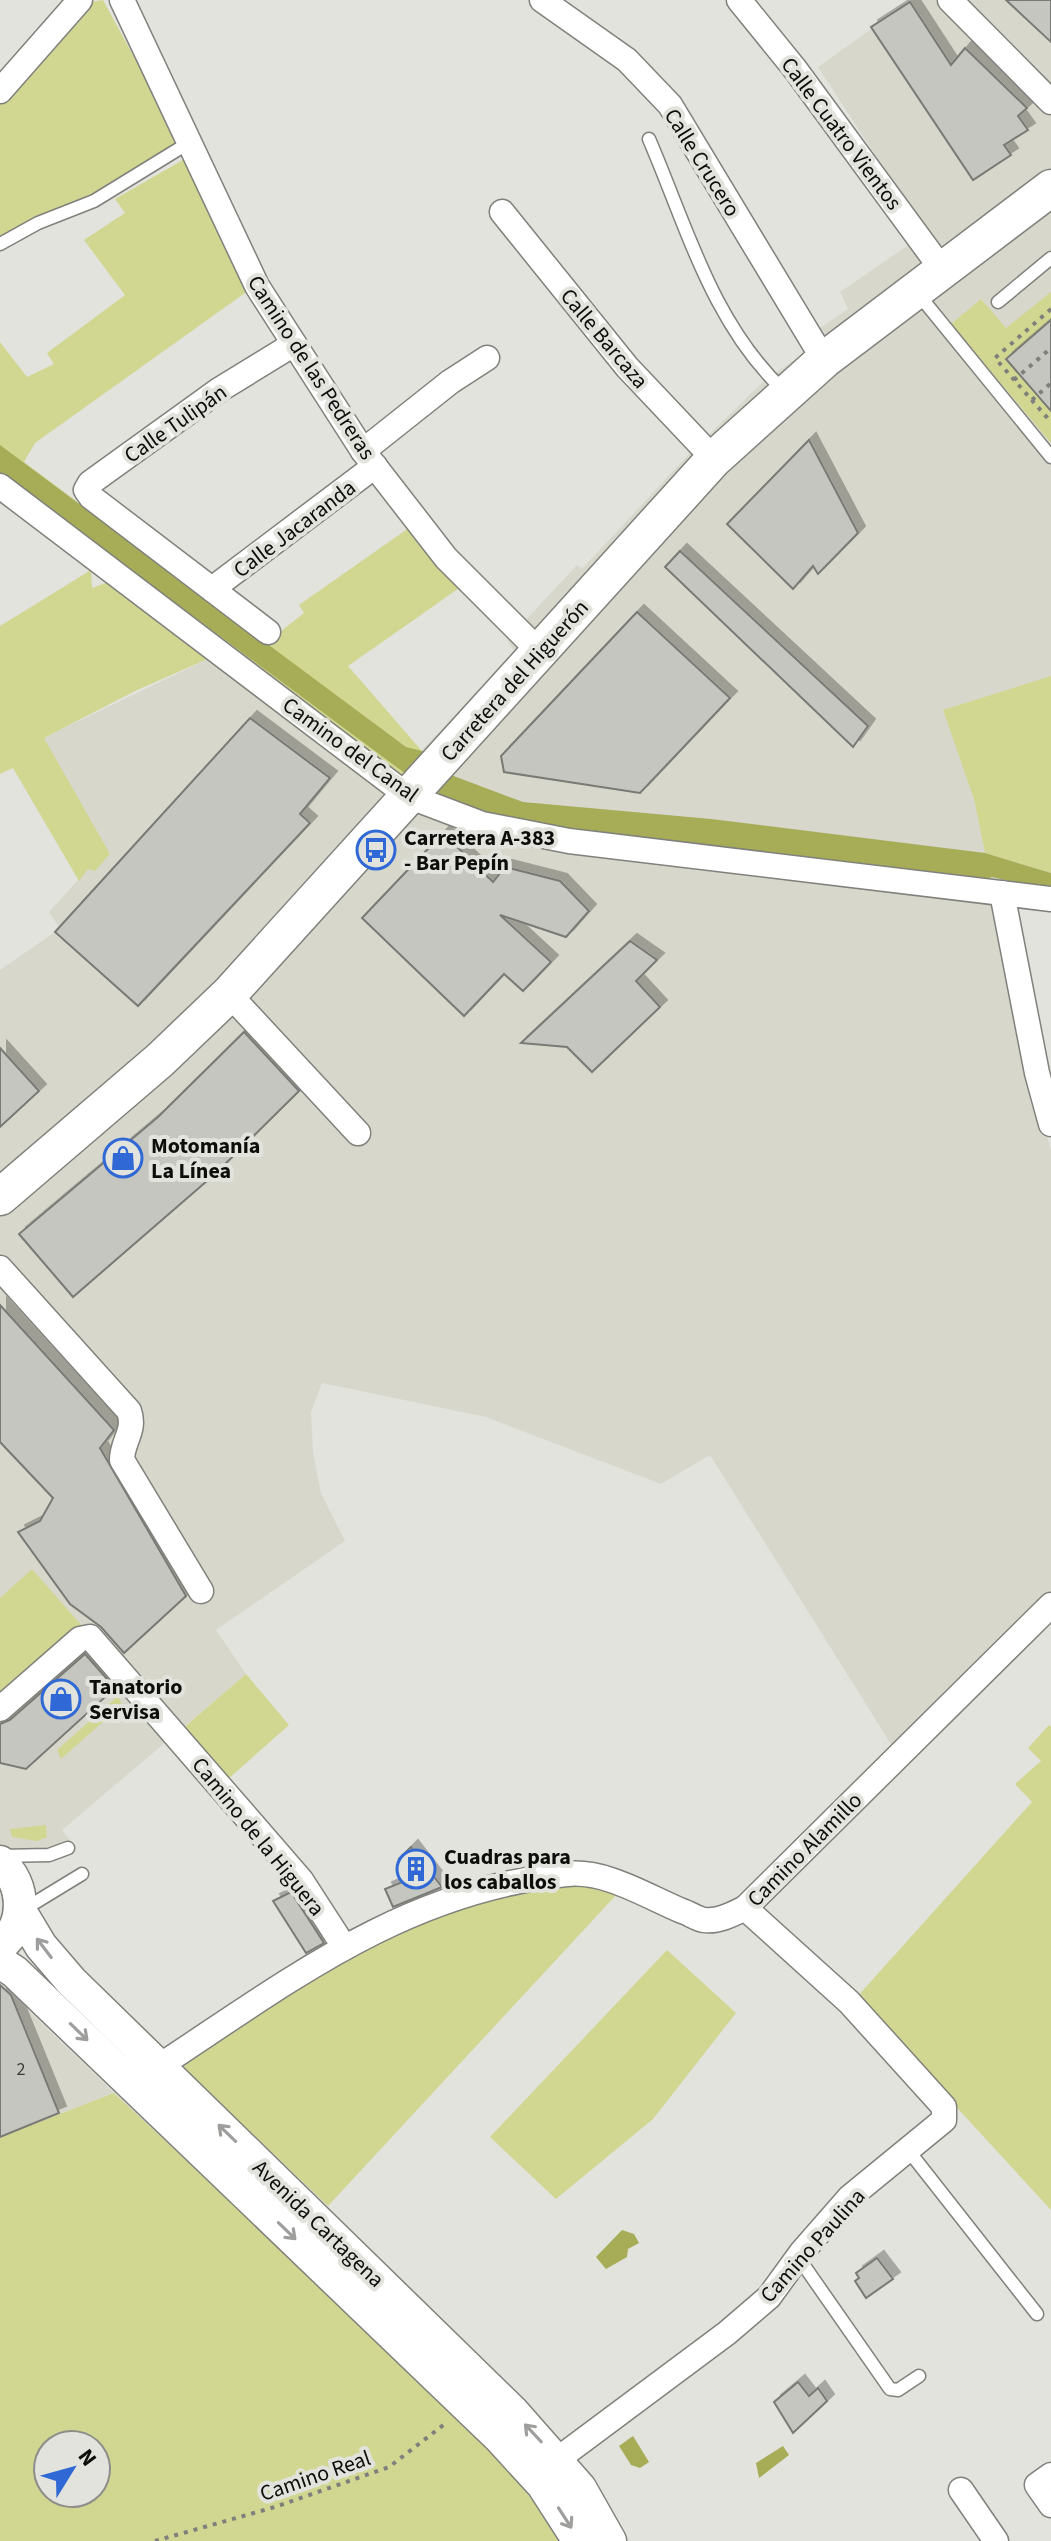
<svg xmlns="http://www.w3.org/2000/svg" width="1051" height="2541" font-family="'Source Sans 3',sans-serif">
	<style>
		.built { fill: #d7d8cb }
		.green { fill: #d1d791; fill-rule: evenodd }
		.water { fill: #a7ac57 }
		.building { fill: #c6c6c1; stroke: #797a75; stroke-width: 2; filter: url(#shadow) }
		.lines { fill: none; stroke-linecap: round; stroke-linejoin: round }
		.lane-casing { stroke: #80817c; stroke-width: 15 }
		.street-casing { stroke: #80817c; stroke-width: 27 }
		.secondary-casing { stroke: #80817c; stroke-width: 35 }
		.primary-casing { stroke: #80817c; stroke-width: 39 }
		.path { stroke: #7f807c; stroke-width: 4; stroke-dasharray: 4 6; stroke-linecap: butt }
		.lane { stroke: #fff; stroke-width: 12 }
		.street { stroke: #fff; stroke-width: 24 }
		.secondary { stroke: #fff; stroke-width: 32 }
		.primary { stroke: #fff; stroke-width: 36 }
		.oneway { stroke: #9e9e9d }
		.labels { text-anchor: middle; stroke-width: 8; stroke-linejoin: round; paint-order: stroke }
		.number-label { font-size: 18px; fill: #3b3b38 }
		.street-label { font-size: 22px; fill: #0d0d0b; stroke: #e2e3dd }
		.poi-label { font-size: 22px; font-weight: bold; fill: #0d0d0b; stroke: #e2e3dd; text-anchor: start }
	</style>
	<defs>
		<filter id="shadow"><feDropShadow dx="7" dy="-7" stdDeviation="0" flood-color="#0004"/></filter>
	</defs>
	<rect width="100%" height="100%" fill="#e2e3dd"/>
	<!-- built -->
	<g class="built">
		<polygon points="912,0 1051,0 1051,676 1038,683 974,799 985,853 1001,858 996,901 1034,1086 1051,1150 1051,1594 894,1749 710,1455 661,1484 486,1417 322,1383 311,1412 313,1453 321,1493 345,1541 216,1630 246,1674 62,1830 74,1845 0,1856 0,970 55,932 59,927 49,912 88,869 110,854 43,738 212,657 222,643 387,764 397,777 514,651 507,640 577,565 582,569 690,453 764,381 810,349 805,338 848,309 840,292 926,233 818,67"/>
		<polygon points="1,1984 114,2093 0,2137"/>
	</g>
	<!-- green -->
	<g class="green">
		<polygon points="103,0 179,140 95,195 0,240 0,99 90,2"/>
		<polygon points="188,157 252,288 35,443 24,462 266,643 304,613 299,605 413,525 465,584 348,666 422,751 401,779 387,764 0,479 0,342 27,377 54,364 47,353 125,295 84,240 125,213 115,199"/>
		<polygon points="1051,292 1051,443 951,324 981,299 1006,328"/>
		<polygon points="91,570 92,588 111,581 212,657 135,691 44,738 110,854 95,871 88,869 79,881 13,768 0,774 0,626"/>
		<polygon points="1051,676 1051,873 985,853 974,799 943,710"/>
		<polygon points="32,1569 82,1626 0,1699 0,1598"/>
		<polygon points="246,1674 289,1725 228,1779 183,1728"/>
		<polygon points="118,1696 122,1705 61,1759 57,1750"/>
		<polygon points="1049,1725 1051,1727 1051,2210 856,1998 1032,1802 1015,1784 1041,1761 1028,1748"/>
		<polygon points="46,1825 47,1837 37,1841 12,1837 10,1829"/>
		<polygon points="576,1885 594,1885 618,1893 328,2206 217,2100 179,2069 286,1992 419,1919 492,1898"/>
		<polygon points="667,1950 736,2013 653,2119 556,2199 490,2137"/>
		<path d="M114,2093C213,2186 314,2277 411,2373C465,2427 521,2474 559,2541H0V2137ZM48,2445H96V2493H48Z"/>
	</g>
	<!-- water -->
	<g class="water">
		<polygon points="0,445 406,747 422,751 451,775 523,802 711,819 985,853 1051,873 1051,891 992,877 986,880 498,823 433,794 0,473"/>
		<polygon points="622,2230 634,2234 639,2243 628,2249 627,2257 606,2269 596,2257"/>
		<polygon points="633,2436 649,2462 640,2468 631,2465 619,2446"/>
		<polygon points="783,2446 789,2455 759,2478 756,2463"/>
	</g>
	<!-- building -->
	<g class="building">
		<polygon points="1006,0 1051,0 1051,42"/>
		<polygon points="910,2 951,65 965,48 1027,108 1018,116 1028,130 1004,145 1011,155 973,180 871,27"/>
		<polygon points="1051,320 1051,411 1006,359"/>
		<polygon points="809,440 858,533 818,574 813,566 793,589 727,524"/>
		<polygon points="680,551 868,726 853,747 665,567"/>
		<polygon points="637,612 730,698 640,793 504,772 501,756"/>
		<polygon points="250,718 330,778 300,814 310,823 138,1006 55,932"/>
		<polygon points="443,833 493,882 505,867 560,881 589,911 566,937 500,915 551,962 523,991 504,974 464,1016 362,918"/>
		<polygon points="630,941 657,960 636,981 660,1007 592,1072 567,1047 521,1043"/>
		<polygon points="244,1032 299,1091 215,1174 73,1297 19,1234 158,1117"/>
		<polygon points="0,1048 39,1091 0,1127"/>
		<polygon points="0,1305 114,1430 100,1448 186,1596 124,1653 101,1627 70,1604 18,1532 40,1521 53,1498 0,1442"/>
		<polygon points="85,1654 115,1688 26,1769 0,1763 0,1724 10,1720"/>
		<polygon points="411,1847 442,1887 393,1907 385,1889 410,1879 399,1859"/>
		<polygon points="291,1892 324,1943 306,1953 273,1901"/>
		<polygon points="0,1985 11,1995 59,2113 0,2137"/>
		<polygon points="877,2258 893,2279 866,2298 855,2281 859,2278 856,2273"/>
		<polygon points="798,2382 809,2396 818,2388 827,2401 793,2433 774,2402"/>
	</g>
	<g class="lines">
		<defs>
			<g id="lane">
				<path d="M649,139C687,227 712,323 784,391"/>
				<polyline points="0,244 38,223 94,201 190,142"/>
				<polyline points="919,295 1051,457"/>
				<polyline points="998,302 1051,258"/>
				<polyline points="1,1856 49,1855 68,1848"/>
				<polyline points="23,1910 82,1874"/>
				<polyline points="908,2150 1037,2314"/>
				<polyline points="798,2257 890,2389 898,2390 919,2376"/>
			</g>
			<g id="street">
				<polyline points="122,0 257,286 363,451 446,558 540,652"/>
				<polyline points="542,0 627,60 670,105 824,360"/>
				<polyline points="739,0 795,69 941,268"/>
				<polyline points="950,0 1051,102"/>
				<polyline points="0,91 80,0"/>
				<polyline points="502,212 627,367 714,459"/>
				<polyline points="363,451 450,382 487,358"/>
				<polyline points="0,486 408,796 482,824 569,841 1051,899"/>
				<polyline points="212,589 375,466"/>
				<polyline points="268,632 91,497 86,490 90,483 219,390 294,344"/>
				<polyline points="1002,893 1037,1073 1051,1124"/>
				<polyline points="229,994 358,1133"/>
				<path d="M0,1268L129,1411C136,1431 122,1441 122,1460L201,1591"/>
				<polyline points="0,1709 80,1639 90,1637 301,1880 343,1945"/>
				<path d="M158,2067C289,1981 405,1890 567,1874C606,1870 646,1896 682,1911C689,1913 697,1919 704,1920C718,1922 733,1914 745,1908L1051,1605"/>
				<polyline points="558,2459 727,2333 769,2297 801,2253 850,2197 944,2120 944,2107 849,2002 745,1908"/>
				<polyline points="1051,2475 1037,2485 1051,2505"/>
				<polyline points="961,2490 996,2541"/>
			</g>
			<g id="secondary">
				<path d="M0,1862C26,1884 27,1925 0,1946"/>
				<polyline points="20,1911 41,1946 71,1981 513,2412 580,2488 610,2541"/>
				<polyline points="0,1962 15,1972 500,2438 543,2485 579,2541"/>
			</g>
			<polyline id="primary" points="0,1197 160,1060 229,994 714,459 824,360 1051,188"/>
		</defs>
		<!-- lane casing -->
		<use href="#lane" class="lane-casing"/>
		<!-- street casing -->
		<use href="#street" class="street-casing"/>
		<!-- secondary casing -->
		<use href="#secondary" class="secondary-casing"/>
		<!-- primary casing -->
		<use href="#primary" class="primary-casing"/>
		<!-- path -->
		<g class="path">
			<polyline points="1051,309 995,358 1051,422"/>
			<polyline points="1014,380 1051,348"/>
			<polyline points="1032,400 1051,383"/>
			<polyline points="155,2541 275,2507 389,2467 446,2423"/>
		</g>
		<!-- lane -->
		<use href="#lane" class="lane"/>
		<!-- street -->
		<use href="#street" class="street"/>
		<!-- secondary -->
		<use href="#secondary" class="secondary"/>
		<!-- primary -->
		<use href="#primary" class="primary"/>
	</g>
	<!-- one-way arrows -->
	<defs><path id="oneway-shaft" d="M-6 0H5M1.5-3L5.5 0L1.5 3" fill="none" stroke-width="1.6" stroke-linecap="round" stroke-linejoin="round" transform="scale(2)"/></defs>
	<g class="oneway">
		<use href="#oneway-shaft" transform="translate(44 1948) rotate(-127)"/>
		<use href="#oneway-shaft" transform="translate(79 2032) rotate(44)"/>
		<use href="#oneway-shaft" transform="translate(227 2133) rotate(-136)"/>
		<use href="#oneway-shaft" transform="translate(287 2231) rotate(44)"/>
		<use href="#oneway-shaft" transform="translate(533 2433) rotate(-133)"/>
		<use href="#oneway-shaft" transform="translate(565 2518) rotate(57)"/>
	</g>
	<!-- icons -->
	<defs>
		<symbol id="bus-ring" viewBox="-11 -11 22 22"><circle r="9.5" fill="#e2e3dd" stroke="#3068d6" stroke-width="1.5"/><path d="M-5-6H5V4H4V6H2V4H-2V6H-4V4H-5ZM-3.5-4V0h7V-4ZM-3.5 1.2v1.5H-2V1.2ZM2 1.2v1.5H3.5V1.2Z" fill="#3068d6"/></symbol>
		<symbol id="shop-ring" viewBox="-11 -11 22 22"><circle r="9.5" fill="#e2e3dd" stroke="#3068d6" stroke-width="1.5"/><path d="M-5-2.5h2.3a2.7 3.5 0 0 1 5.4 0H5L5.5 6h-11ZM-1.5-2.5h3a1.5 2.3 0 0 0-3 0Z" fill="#3068d6"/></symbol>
		<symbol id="building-ring" viewBox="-11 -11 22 22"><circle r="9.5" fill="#e2e3dd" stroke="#3068d6" stroke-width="1.5"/><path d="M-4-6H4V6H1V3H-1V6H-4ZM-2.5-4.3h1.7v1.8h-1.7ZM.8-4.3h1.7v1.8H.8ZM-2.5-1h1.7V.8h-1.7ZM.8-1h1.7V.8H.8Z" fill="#3068d6"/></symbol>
	</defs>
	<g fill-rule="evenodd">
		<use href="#bus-ring" x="354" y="828" width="44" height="44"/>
		<use href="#shop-ring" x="101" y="1136" width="44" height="44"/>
		<use href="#shop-ring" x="39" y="1677" width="44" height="44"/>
		<use href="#building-ring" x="394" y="1847" width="44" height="44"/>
	</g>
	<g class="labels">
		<!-- number labels -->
		<g class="number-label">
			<text x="21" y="2075">2</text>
		</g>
		<!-- street labels -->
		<g class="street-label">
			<text transform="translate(842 133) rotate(53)" y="8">Calle Cuatro Vientos</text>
			<text transform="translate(703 162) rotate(58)" y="8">Calle Crucero</text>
			<text transform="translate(605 338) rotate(50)" y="8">Calle Barcaza</text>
			<text transform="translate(312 367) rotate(57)" y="8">Camino de las Pedreras</text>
			<text transform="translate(175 423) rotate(-35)" y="8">Calle Tulipán</text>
			<text transform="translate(294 528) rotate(-37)" y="8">Calle Jacaranda</text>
			<text transform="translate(514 680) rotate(-48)" y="8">Carretera del Higuerón</text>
			<text transform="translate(351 749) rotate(36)" y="8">Camino del Canal</text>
			<text transform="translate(259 1836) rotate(51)" y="8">Camino de la Higuera</text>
			<text transform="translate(804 1849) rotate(-45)" y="8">Camino Alamillo</text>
			<text transform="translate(319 2223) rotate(44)" y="8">Avenida Cartagena</text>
			<text transform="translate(812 2245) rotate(-48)" y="8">Camino Paulina</text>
			<text transform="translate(315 2475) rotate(-19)" y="8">Camino Real</text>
		</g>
		<!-- poi labels -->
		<g class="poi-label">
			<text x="404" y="845">Carretera A-383<tspan x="404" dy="25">- Bar Pepín</tspan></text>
			<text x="151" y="1153">Motomanía<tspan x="151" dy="25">La Línea</tspan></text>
			<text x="89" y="1694">Tanatorio<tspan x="89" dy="25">Servisa</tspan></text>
			<text x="444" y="1864">Cuadras para<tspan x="444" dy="25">los caballos</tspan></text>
		</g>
	</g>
	<!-- north arrow -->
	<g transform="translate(72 2469) rotate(53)"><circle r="38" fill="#e2e3dd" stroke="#8d8d89" stroke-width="2"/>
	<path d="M0-6L14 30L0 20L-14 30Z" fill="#3068d6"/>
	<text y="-12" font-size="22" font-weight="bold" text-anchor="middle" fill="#0d0d0b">N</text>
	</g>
</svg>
